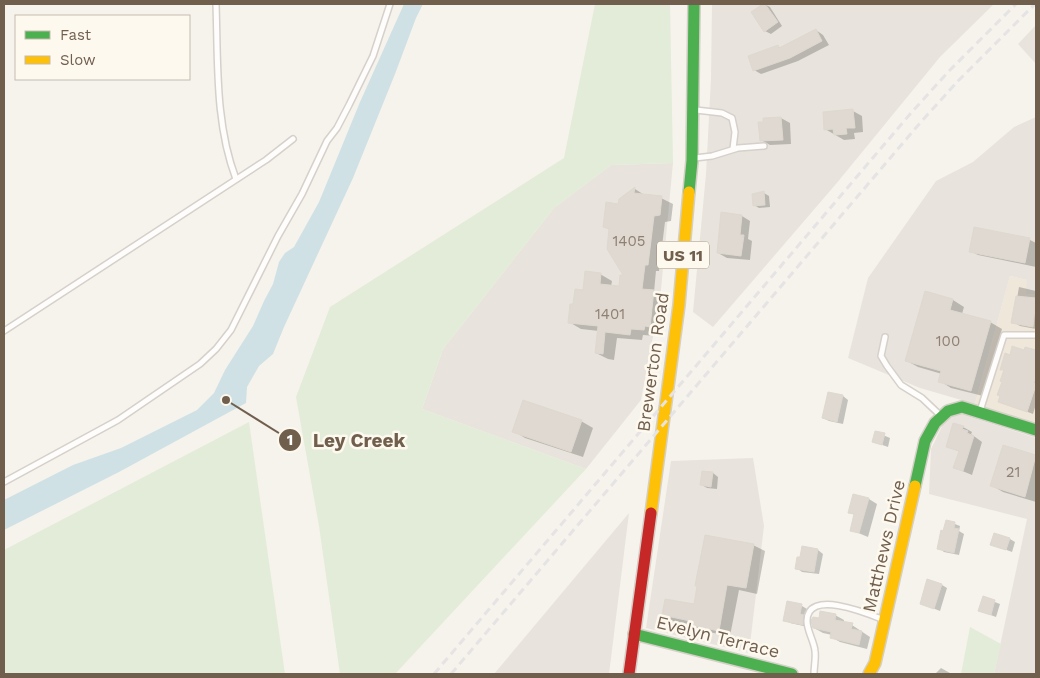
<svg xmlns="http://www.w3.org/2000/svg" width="1040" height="678" font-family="'Work Sans',sans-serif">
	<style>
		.residential { fill: #eee7da }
		.industrial { fill: #e8e4dd }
		.green { fill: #e2ecd8 }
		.water { fill: #cfe1e5 }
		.shadow { fill: #0003 }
		.building { fill: #dfd9d2; stroke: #ded8cf }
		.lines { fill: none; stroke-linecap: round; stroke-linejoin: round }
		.lane-casing { stroke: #d5d0ca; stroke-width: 8 }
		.fast-casing { stroke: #d4cfc7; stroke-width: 14 }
		.slow-casing { stroke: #d4cfc7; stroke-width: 14 }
		.jam-casing { stroke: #d4cfc7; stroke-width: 14 }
		.lane { stroke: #fefdfc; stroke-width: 5 }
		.fast { stroke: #4caf50; stroke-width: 11 }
		.slow { stroke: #ffc107; stroke-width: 11 }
		.jam { stroke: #c62828; stroke-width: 11 }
		.rail { stroke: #e5e3e4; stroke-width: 3; stroke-dasharray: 8 5; stroke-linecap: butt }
		.labels { text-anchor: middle; stroke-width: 5; stroke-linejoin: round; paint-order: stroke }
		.number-label { font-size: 15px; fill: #8f8072 }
		.shield { fill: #fdf9ee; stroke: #9b8d7e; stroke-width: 1 }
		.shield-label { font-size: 16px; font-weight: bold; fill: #715f4e }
		.street-label { font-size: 18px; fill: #715f4e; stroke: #fdf9ee }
		.leader { fill: none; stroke: #715f4e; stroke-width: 2 }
		.callout-dot { fill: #715f4e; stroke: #fdf9ee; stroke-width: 2 }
		.mark-label { font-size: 15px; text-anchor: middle; font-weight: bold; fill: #fff }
		.callout-label { font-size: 19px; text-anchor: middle; font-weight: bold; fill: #715f4e; stroke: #fdf9ee; stroke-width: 5; stroke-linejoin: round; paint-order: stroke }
	</style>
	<rect width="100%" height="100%" fill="#f6f3ec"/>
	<!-- residential -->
	<polygon class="residential" points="1010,276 1027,280 1036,294 1036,424 975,404"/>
	<!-- industrial -->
	<g class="industrial">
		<polygon points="712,4 994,4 940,57 836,184 713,327 693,312 706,174 711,79"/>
		<polygon points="1036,25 1036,64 1018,44"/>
		<polygon points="1036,117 1036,294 1026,294 1027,280 1010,276 975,404 920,388 848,358 868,278 936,181 973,162 1014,127"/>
		<polygon points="673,163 660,300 641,400 586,469 422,409 443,349 554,208 611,165"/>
		<polygon points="958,413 1036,438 1036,674 994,674 1027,519 929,494 931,449 946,418"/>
		<polygon points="753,458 764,526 749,653 646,628 671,461"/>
		<polygon points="629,513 609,674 494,674"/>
	</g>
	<!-- green -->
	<g class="green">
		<polygon points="595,4 670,4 673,163 611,165 554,208 443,349 422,409 586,469 395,674 340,674 319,526 296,397 330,307 564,158"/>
		<polygon points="249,422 285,674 4,674 4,550"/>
		<polygon points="970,627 1001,644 994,674 961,674"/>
	</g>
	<!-- water -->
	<polygon class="water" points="404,4 423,4 416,18 395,74 353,178 284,327 273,354 259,366 247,387 246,403 119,472 4,530 4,500 73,465 121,448 197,410 214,393 225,370 253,326 264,301 273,284 279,262 285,253 294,247 319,202 360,102"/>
	<!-- shadow -->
	<g class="shadow">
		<polygon points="764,4 770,7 782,26 771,34 765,31"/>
		<polygon points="816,30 823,35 829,45 798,61 761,74 754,70 778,47 781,48"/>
		<polygon points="853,111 862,116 863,132 854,133 855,139 844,140 825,129 824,113"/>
		<polygon points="781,118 790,123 791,144 770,145 761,140 764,119"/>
		<polygon points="635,189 646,196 661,198 673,204 671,221 665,222 659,271 656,271 654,292 665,298 661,332 656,332 656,336 643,335 642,340 617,338 614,360 608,359 596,353 599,331 581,329 569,322 584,292 600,274 612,281 611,287 620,288 625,277 610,230 605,227 619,205"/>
		<polygon points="764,193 769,196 770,207 759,208 754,205"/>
		<polygon points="742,216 750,221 748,239 752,241 750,260 727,258 718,253"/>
		<polygon points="975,229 1030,240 1036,243 1036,267 978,255 970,251"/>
		<polygon points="1019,287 1036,291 1036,329 1020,326 1013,322"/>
		<polygon points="953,300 964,307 962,314 990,322 1002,329 983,396 951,388 940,381 942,374 918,367 907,361"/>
		<polygon points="1026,348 1036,351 1036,404 1033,414 999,401 1005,371 1002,369 1011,356 1025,351"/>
		<polygon points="843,396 848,400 843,424 829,421 823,418"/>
		<polygon points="581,421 593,428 583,457 525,438 514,431"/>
		<polygon points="963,427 972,432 971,434 982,442 972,475 955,468 960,452 947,446"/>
		<polygon points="876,432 890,438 888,447 874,442"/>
		<polygon points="1004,446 1036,456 1036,502 1003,492 991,485"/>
		<polygon points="713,473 718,477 717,489 707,488 702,485"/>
		<polygon points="854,496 869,499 877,504 868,537 851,530 855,515 850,512"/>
		<polygon points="947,521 960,526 959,531 964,534 959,555 944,552 939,548"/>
		<polygon points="1010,539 1015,542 1012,552 991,544"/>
		<polygon points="753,545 765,551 757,594 739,590 730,636 703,631 690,624 675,622 663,615 695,606"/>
		<polygon points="803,548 818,550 823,554 819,574 802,572 797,568 801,559"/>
		<polygon points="942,585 947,588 940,611 922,604"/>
		<polygon points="984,598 1000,604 996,617 980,611"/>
		<polygon points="788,603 802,606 807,609 806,617 808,627 790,623 785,620"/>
		<polygon points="835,615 844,620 844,623 852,625 870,637 867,649 840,642 831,637 832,635 823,633 814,628 820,619"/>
		<polygon points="941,668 950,673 951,674 935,674"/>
	</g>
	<!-- building -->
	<g class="building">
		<polygon points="763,4 765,4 778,22 764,32 751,12"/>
		<polygon points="816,29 822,41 790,58 753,71 748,56 778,45 779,48"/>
		<polygon points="853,109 855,128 846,128 847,134 834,135 833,129 824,130 823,112"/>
		<polygon points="781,117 783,140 760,141 758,122 763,122 763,118"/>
		<polygon points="635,187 634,193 662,196 660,215 654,216 648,265 645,265 642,289 654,290 650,327 645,326 644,330 631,329 630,335 605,332 603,354 595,353 598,326 568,323 570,304 573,304 575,289 583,290 585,271 601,273 600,284 619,286 620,275 623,275 607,249 609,229 603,227 606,202 618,204 619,199"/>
		<polygon points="764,191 765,205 753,206 752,194"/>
		<polygon points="721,212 742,215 740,235 744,235 741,256 717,253"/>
		<polygon points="974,227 1030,238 1025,263 969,252"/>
		<polygon points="925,291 953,299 950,310 991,321 971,391 938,382 941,371 905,361"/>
		<polygon points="1016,296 1036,298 1033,327 1011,323"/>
		<polygon points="1012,346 1024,350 1025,347 1036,350 1036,376 1034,383 1036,385 1027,412 998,402 1000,396 997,395 1002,382 1000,381 1004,370 1000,370 1005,353 1010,355"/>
		<polygon points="828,392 843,395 837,422 822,418"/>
		<polygon points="523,400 582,420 571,452 512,432"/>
		<polygon points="953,423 964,426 962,429 968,431 967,433 974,436 963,471 953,468 959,451 946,447"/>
		<polygon points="875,431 885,433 882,445 872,442"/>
		<polygon points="1003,445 1036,455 1025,497 990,486"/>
		<polygon points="702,471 713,472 711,487 700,485"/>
		<polygon points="853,494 869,498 859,533 850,531 854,514 848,513"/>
		<polygon points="946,520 955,522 954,528 959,529 954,553 937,549 941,530 943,531"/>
		<polygon points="994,533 1010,538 1006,550 990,545"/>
		<polygon points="705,535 754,544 746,588 727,585 719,631 690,625 690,621 662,615 665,599 694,604 697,586 695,586 697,575"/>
		<polygon points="802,546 818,549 814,572 795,569 797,557 800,557"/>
		<polygon points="927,579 942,584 934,609 920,604"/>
		<polygon points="983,596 995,600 991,615 978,611"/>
		<polygon points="787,601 802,604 800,614 804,615 803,625 783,621"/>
		<polygon points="820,611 836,614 835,620 853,623 851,629 862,631 859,645 830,638 831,632 813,628 811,621 813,617 819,618"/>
	</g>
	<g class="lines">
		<defs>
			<g id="lane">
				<path d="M216,4C218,62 215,124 236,179"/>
				<polyline points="696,110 722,113 732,118 735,132 733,149"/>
				<polyline points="695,158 712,156 738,148 764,146"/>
				<polyline points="4,331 266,160 293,139"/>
				<polyline points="885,337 881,356 887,366 901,385 922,398 940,415"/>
				<polyline points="980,411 1004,335 1036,335"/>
				<polyline points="4,482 118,420 200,364 216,349 231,330 278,236 302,194 327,141 337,128 349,105 373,56 390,4"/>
				<path d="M814,674C814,667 816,658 815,651C814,641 807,631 807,621C807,588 869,614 884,620"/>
			</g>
			<g id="fast">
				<polyline points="689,192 692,161 694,4"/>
				<polyline points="915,486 925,441 935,423 948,411 962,407 1036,430"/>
				<polyline points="634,634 792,674"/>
			</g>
			<g id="slow">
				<polyline points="651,513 679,305 689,192"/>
				<polyline points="869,674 875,663 915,486"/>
			</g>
			<polyline id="jam" points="629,674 651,513"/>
		</defs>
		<!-- lane casing -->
		<use href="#lane" class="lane-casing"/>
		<!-- fast casing -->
		<use href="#fast" class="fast-casing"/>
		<!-- slow casing -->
		<use href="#slow" class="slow-casing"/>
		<!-- jam casing -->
		<use href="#jam" class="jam-casing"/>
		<!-- lane -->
		<use href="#lane" class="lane"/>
		<!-- fast -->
		<use href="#fast" class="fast"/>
		<!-- slow -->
		<use href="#slow" class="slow"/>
		<!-- jam -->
		<use href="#jam" class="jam"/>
		<!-- rail -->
		<g class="rail">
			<polyline points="434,674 911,113 949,71 1016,4"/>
			<polyline points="451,674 920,123 958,81 1035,4"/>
		</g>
	</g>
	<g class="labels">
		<!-- number labels -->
		<g class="number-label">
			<text x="629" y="246">1405</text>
			<text x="610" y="319">1401</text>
			<text x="948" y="346">100</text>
			<text x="1013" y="477">21</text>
		</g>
		<!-- shield labels -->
		<rect class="shield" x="657" y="241.5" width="52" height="27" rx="4"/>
		<g class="shield-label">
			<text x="683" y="261">US 11</text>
		</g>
		<!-- street labels -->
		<g class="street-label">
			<text transform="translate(653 362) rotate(-82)" y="6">Brewerton Road</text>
			<text transform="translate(884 546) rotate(-77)" y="6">Matthews Drive</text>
			<text transform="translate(718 637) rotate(14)" y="6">Evelyn Terrace</text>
		</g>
	</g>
	<!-- callouts -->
	<path class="leader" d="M226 400L290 440"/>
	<g class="callout-dot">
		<circle cx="226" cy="400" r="5"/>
		<circle cx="290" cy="440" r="12"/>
	</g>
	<g class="mark-label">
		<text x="290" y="445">1</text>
	</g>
	<g class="callout-label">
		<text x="359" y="447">Ley Creek</text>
	</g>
	<!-- border -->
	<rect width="1040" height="678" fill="none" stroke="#715f4e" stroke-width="10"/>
	<!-- legend -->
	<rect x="15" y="15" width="175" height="65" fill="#fdf9ee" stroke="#c5bbae"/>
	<rect x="25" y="31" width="25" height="8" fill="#4caf50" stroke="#c5bbae"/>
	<text x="60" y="40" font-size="15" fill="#715f4e">Fast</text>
	<rect x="25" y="56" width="25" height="8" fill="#ffc107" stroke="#c5bbae"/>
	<text x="60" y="65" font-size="15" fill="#715f4e">Slow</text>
</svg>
